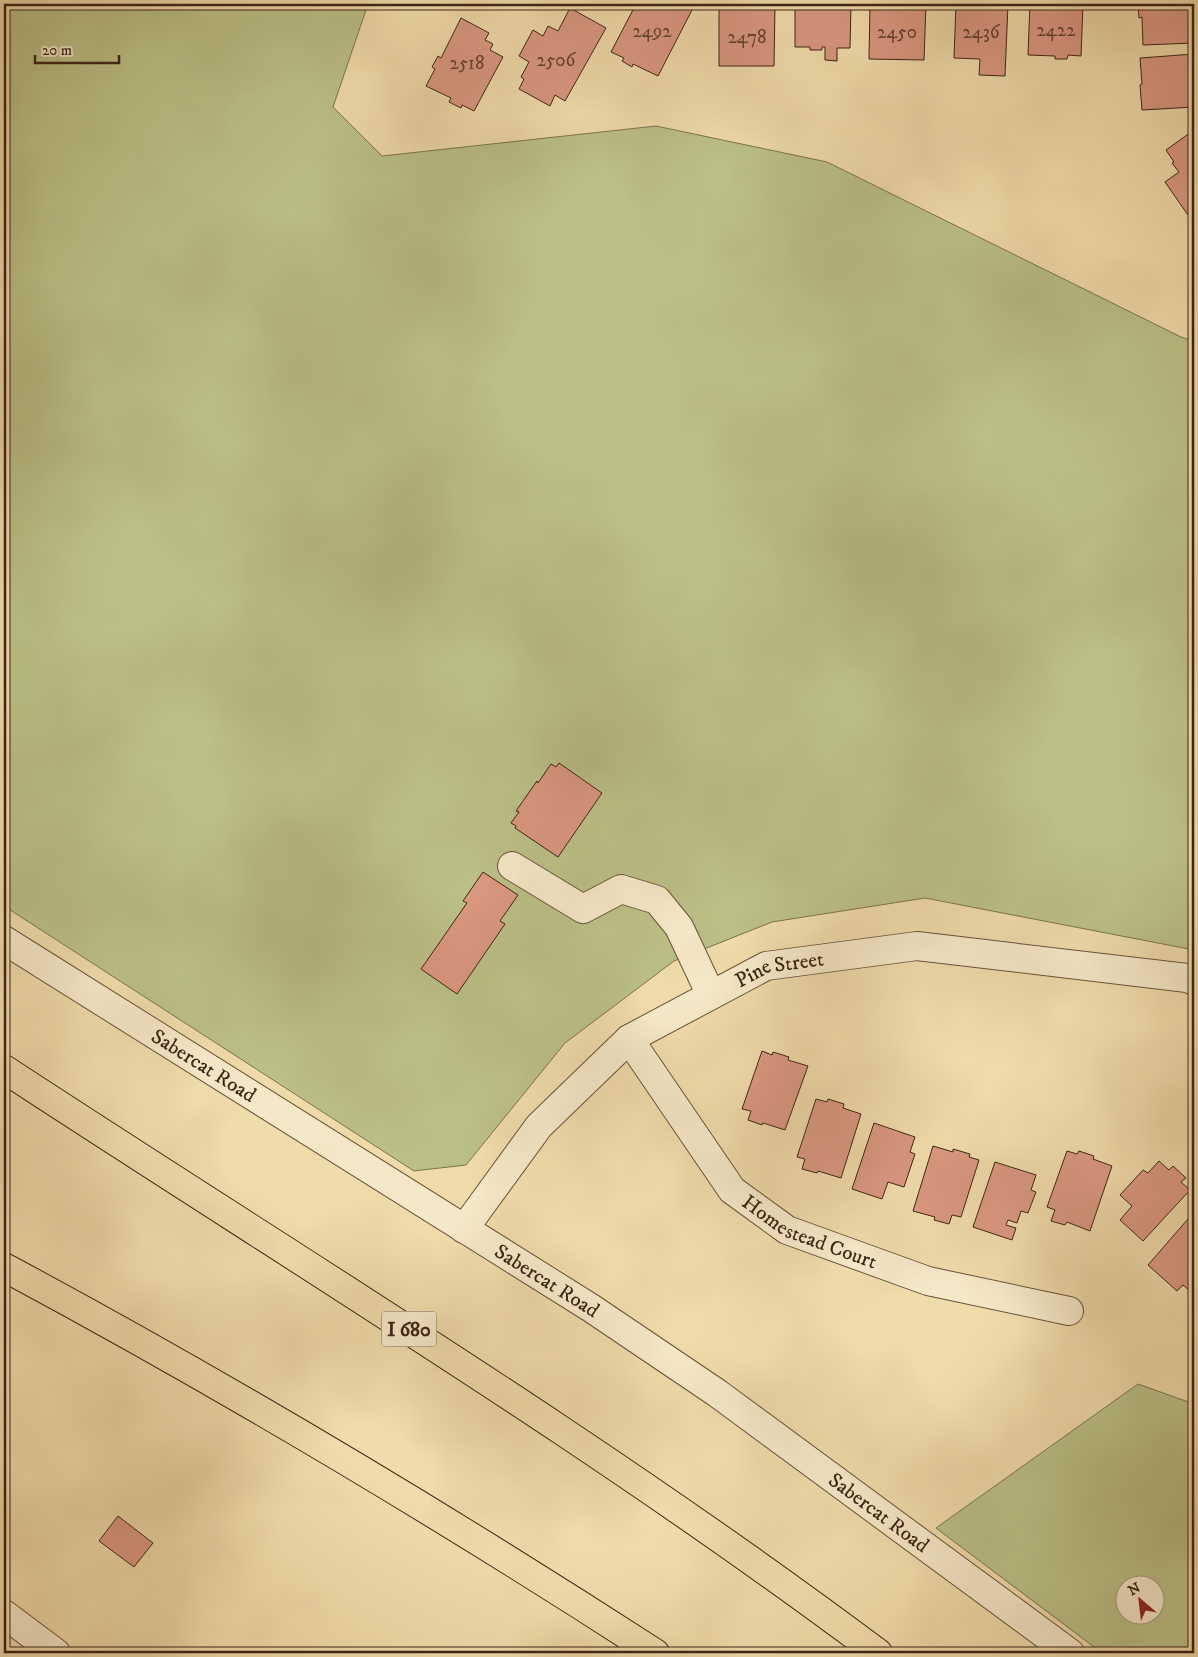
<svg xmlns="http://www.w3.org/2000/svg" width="1198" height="1657" font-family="'IM FELL DW Pica',serif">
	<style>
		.green { fill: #bbc087; stroke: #7c724e; fill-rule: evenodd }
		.building { fill: #da9880; stroke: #3c2515 }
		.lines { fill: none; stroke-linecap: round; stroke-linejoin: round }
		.minor-casing { stroke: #69523a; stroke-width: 30 }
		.highway-casing { stroke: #3c2515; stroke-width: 30 }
		.minor { stroke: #f5e8c8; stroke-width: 28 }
		.highway { stroke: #f0dbaa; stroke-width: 28 }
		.labels { text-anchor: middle; stroke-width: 4; stroke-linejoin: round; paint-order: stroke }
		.number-label { font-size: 19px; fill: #644230 }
		.shield { fill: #f5e8c8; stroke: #74604b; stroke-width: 1 }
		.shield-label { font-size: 20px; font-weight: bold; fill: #3c2515 }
		.street-label { font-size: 21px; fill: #3c2515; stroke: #f5e8c8 }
	</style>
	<rect width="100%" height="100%" fill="#f0dbaa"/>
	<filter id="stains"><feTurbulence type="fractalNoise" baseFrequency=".004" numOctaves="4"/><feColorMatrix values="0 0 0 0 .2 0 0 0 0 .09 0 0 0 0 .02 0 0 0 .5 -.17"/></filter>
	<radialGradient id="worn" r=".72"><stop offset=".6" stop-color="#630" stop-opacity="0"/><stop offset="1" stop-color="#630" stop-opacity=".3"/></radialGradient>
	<!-- green -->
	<g class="green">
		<polygon points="4,4 368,4 333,107 382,156 656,126 827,162 1181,337 1194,341 1194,950 925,898 772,922 674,961 565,1043 466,1165 414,1171 4,906"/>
		<path d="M1138,1384L1194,1404V1653H1102L936,1528ZM1126,1584H1156V1614H1126Z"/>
	</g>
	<!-- building -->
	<g class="building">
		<polygon points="636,4 684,4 693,8 658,76 633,64 632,67 622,61 624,58 611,52"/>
		<polygon points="744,4 775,4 774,66 719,66 719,6 744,5"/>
		<polygon points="795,4 851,4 850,48 837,48 837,61 825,60 825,47 822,47 822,50 810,50 810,47 795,47"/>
		<polygon points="870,4 926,4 924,60 869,59"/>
		<polygon points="956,4 1008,4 1005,76 979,75 980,59 954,58"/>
		<polygon points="1030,4 1083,4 1081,56 1068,55 1067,59 1055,59 1055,56 1028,55"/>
		<polygon points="1138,4 1194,4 1194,43 1143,45 1142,17 1139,18"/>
		<polygon points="570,8 606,28 565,101 555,95 550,106 519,89 524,79 521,77 529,62 519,56 533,30 543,36 548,26 558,31"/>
		<polygon points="461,18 489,33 485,40 493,44 490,50 503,57 474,111 462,105 461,108 449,102 451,98 426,86 435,69 432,67 438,56 441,58"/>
		<polygon points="1194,54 1194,107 1142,110 1140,85 1142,84 1140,58"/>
		<polygon points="1194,130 1194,211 1188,215 1165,182 1179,172 1172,163 1174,162 1166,150"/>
		<polygon points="559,763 602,793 558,857 515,828 516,826 511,823 519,812 516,811 537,781 538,783 551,764 556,767"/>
		<polygon points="483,872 518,895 500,921 505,924 457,994 421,969 467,903 463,901"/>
		<polygon points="762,1051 772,1055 773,1052 789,1057 788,1060 808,1066 785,1130 763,1123 762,1125 748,1120 751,1111 742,1109"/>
		<polygon points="816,1099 827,1102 828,1099 844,1104 843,1108 861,1114 841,1178 818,1171 817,1173 802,1169 805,1159 797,1157"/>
		<polygon points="874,1123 915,1137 910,1152 915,1154 904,1187 888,1182 882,1199 852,1189"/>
		<polygon points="933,1146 953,1152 953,1149 970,1154 969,1157 979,1160 961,1217 952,1215 949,1224 934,1220 935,1217 913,1211"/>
		<polygon points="1067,1151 1077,1154 1079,1151 1094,1156 1093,1159 1112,1166 1090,1231 1067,1222 1065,1225 1051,1221 1055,1210 1047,1207"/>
		<polygon points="1159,1161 1169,1170 1173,1166 1186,1178 1181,1182 1190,1190 1143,1241 1120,1220 1132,1206 1120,1195 1143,1170 1148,1173"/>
		<polygon points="995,1162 1036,1175 1031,1190 1036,1192 1028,1213 1021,1211 1017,1223 1008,1220 1006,1225 1016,1228 1012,1240 973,1227"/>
		<polygon points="1194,1212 1194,1286 1190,1291 1183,1285 1177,1291 1148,1265"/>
		<polygon points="118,1516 153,1543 134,1567 99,1541"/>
	</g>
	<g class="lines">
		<defs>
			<g id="minor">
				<polyline points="512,866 583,909 621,889 657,900 679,927 711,995"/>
				<path id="s1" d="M4,940L591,1308L717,1393L1070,1653"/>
				<path id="s2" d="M629,1039L732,1190L787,1230L928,1281L1069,1311"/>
				<path id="s3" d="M464,1229L539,1126L629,1039L766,966L917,946L1187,978L1194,981"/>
				<polyline points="4,1614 56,1653"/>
			</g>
			<g id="highway">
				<path d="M4,1069C297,1261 598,1443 878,1653"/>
				<path d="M4,1267C226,1386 443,1516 655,1653"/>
			</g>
		</defs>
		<!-- minor casing -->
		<use href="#minor" class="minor-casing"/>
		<!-- highway casing -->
		<use href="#highway" class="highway-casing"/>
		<!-- minor -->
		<use href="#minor" class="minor"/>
		<!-- highway -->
		<use href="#highway" class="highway"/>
	</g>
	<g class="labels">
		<!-- number labels -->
		<g class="number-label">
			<text x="1056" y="36">2422</text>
			<text x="652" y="37">2492</text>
			<text x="897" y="38">2450</text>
			<text x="981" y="38">2436</text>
			<text x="747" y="43">2478</text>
			<text x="556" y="66">2506</text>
			<text x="467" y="69">2518</text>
		</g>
		<!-- shield labels -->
		<rect class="shield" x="381.5" y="1311.5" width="55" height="35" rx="4"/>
		<g class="shield-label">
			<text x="409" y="1336">I 680</text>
		</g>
		<!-- street labels -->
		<g class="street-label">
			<text dy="7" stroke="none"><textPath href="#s3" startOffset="420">Pine Street</textPath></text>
			<text dy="7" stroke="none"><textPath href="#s1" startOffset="236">Sabercat Road</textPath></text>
			<text dy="7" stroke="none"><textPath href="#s2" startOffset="272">Homestead Court</textPath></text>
			<text dy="7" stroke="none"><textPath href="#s1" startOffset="641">Sabercat Road</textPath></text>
			<text dy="7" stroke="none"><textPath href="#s1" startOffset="1046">Sabercat Road</textPath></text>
		</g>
	</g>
	<!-- margin -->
	<rect width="1198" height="1657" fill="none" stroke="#f0dbaa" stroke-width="20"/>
	<rect x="5" y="5" width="1188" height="1647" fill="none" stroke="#3c2515" stroke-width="2.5"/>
	<rect x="10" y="10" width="1178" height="1637" fill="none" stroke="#3c2515"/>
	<!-- north arrow -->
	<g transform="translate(1140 1600) rotate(332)"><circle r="24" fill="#f5e8c8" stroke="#ab9a80"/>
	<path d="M0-4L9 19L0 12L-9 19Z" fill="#8f2418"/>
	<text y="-8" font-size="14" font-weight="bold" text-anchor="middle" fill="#3c2515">N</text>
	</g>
	<!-- scale -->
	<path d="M35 55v8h84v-8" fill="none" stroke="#3c2515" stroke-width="2.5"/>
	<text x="42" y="55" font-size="15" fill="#3c2515" stroke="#f5e8c8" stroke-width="4" paint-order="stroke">20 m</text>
	<rect width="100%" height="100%" filter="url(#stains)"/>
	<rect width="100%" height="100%" fill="url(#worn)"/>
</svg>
